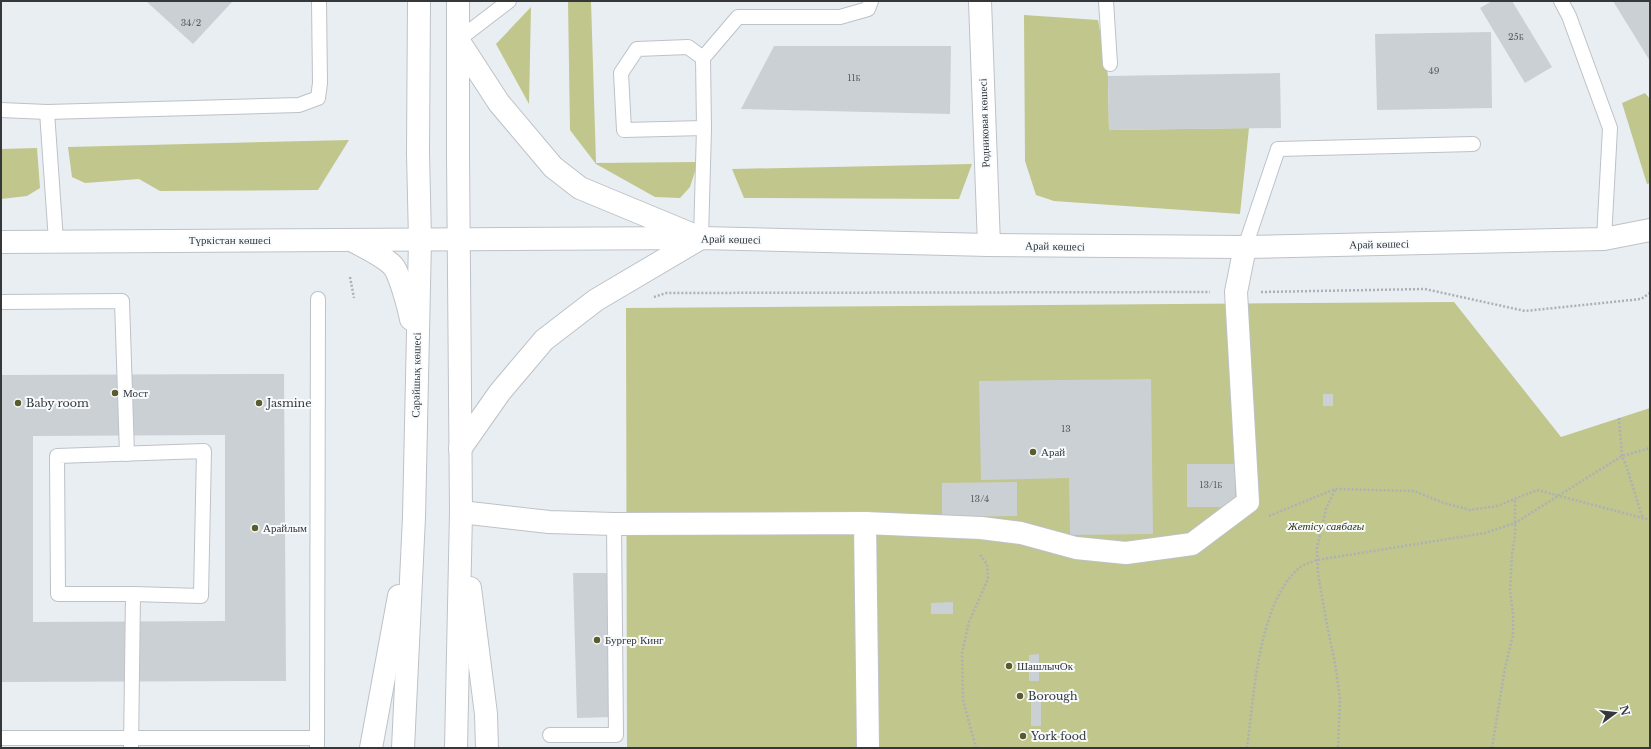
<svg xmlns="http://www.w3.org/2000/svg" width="1651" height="749" font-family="'Libre Baskerville',serif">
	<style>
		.green { fill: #c0c68c }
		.building { fill: #cbd0d5; fill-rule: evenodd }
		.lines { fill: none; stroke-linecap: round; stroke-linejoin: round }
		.lane-casing { stroke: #bdc2c7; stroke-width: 16 }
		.street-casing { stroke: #bdc2c7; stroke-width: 24 }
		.secondary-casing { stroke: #bdc2c7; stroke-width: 24 }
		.path { stroke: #adb1b5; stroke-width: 2.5; stroke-dasharray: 2 2; stroke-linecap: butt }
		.lane { stroke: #fff; stroke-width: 14 }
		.street { stroke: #fff; stroke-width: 22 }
		.secondary { stroke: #fff; stroke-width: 22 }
		.poi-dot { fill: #595d2b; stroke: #f8fbfe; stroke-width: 1.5 }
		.labels { text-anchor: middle; stroke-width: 4; stroke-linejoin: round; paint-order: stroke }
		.number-label { font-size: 9px; fill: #5a5d60 }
		.street-label { font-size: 11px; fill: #353739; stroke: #f8fbfe }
		.poi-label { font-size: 11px; fill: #353739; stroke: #f8fbfe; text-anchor: start }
		.park-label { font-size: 11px; font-style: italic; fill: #2e300d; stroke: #f8fbfe }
	</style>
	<rect width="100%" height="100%" fill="#e9eef3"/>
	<!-- green -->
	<g class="green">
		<polygon points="568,1 591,1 596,163 698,162 690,187 680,198 655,197 596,164 570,130"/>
		<polygon points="531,7 529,104 496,44"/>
		<polygon points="1024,15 1098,20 1108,76 1109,130 1249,128 1240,214 1054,201 1036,195 1025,161"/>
		<polygon points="1645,93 1650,99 1650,183 1647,184 1622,103"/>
		<polygon points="349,140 318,190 160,191 139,179 85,183 72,177 68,147"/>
		<polygon points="37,148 40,188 27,196 1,199 1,149"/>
		<polygon points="972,164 959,199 744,198 732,169"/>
		<polygon points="1454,302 1561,437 1650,408 1650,748 627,748 626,308"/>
	</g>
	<!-- building -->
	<g class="building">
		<polygon points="146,1 233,1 193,44"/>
		<polygon points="1492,1 1512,1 1552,67 1525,83 1480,8"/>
		<polygon points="1613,1 1650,1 1650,61"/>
		<polygon points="1491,32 1492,108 1377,110 1375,34"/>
		<polygon points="774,46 951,46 950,114 741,109"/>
		<polygon points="1280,73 1281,128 1109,130 1108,76"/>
		<path d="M284,374L286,681L1,682V375ZM225,435V621L33,622V436Z"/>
		<polygon points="1151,379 1153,534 1070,535 1069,478 981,480 979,381"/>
		<rect x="1323" y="394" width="10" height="12"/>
		<rect x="1187" y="464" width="48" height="43"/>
		<polygon points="1017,482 1017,516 942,517 942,483"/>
		<polygon points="573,573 610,573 614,717 577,718"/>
		<polygon points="953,602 953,614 931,614 931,603"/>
		<polygon points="1039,654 1039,681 1029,681 1029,655"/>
		<rect x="1031" y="699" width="10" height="27"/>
	</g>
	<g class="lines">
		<defs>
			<g id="lane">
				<polyline points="1106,1 1110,64"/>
				<polyline points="1561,1 1569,16 1610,128 1604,239"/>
				<polyline points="458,40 509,1"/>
				<polyline points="703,58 688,47 637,49 621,73 624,130 704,128"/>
				<polyline points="1,110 47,112 299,105 318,98 320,83 319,1"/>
				<polyline points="47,112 56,241"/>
				<polyline points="701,238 704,128 703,58 738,17 840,17 868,9 871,1"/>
				<polyline points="1245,247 1278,149 1473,144"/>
				<polyline points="1,302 122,301 127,454"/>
				<polyline points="550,735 616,735 614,524"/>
				<polyline points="1,738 317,738"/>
				<polyline points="131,748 133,594 201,596 204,451 57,456 58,594 133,594"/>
				<polyline points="317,748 318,299"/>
			</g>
			<g id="street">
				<polyline points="980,1 989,245"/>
				<polyline points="461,512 549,522 614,524 865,523 868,748"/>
				<polyline points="865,523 981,528 1021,533 1076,548 1126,553 1192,544 1248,502 1236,292 1245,247"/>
			</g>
			<g id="secondary">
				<polyline points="458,40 499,103 553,167 580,188 691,234"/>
				<path d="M351,240C363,246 385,257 393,266C400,274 409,309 411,319"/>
				<polyline points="1,242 701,238 989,245 1245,247 1604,239 1650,230"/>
				<polyline points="460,449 500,392 544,340 596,300 701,238"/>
				<polyline points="470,588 486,714 487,748"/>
				<polyline points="371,748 399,596"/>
				<polyline points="403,748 414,517 420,240 418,153 419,1"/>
				<polyline points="456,748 461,512 458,155 458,1"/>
			</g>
		</defs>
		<!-- lane casing -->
		<use href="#lane" class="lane-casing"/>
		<!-- street casing -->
		<use href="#street" class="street-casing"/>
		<!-- secondary casing -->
		<use href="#secondary" class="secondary-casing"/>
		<!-- path -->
		<g class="path">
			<polyline points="350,277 354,298"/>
			<polyline points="1261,292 1425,289 1525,311 1641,299 1650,293"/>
			<polyline points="654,297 666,293 1210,292"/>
			<polyline points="1619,418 1622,456 1626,465 1643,519"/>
			<polyline points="1335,490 1326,509 1317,548 1318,574 1327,625 1335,663 1340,699 1338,748"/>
			<polyline points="1269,516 1335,489 1414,491 1444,503 1470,510 1497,506 1537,490 1650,520"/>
			<polyline points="976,748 963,700 962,653 969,622 988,579 987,564 979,553"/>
			<path d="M1247,748C1254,696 1258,605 1298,569C1303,564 1312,562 1317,560L1485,533L1515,523L1622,456L1650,448"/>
			<polyline points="1492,748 1505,668 1513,635 1513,614 1510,590 1512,554 1515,536 1515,499"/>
		</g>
		<!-- lane -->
		<use href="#lane" class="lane"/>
		<!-- street -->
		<use href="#street" class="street"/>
		<!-- secondary -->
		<use href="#secondary" class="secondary"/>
	</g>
	<!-- markers -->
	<g class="poi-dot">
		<circle cx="115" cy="393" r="4"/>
		<circle cx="18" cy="403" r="4"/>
		<circle cx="259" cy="403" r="4"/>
		<circle cx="1033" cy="452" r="4"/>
		<circle cx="255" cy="528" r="4"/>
		<circle cx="597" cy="640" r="4"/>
		<circle cx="1009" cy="666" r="4"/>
		<circle cx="1020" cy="696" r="4"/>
		<circle cx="1023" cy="736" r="4"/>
	</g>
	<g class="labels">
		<!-- number labels -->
		<g class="number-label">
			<text x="191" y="26">34/2</text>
			<text x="1516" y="40">25Б</text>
			<text x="1434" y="74">49</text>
			<text x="854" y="81">11Б</text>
			<text x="1066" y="432">13</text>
			<text x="1211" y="488">13/1Б</text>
			<text x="980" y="502">13/4</text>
		</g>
		<!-- street labels -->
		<g class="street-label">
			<text transform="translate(984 123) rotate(-92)" y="4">Родниковая көшесі</text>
			<text transform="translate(731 239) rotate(1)" y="4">Арай көшесі</text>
			<text x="230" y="244">Түркістан көшесі</text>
			<text transform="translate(1379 244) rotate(-1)" y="4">Арай көшесі</text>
			<text transform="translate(1055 246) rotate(1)" y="4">Арай көшесі</text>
			<text transform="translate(416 375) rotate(-89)" y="4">Сарайшық көшесі</text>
		</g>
		<!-- poi labels -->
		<g class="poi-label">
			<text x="123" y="397">Мост</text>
			<text x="26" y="407">Baby room</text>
			<text x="267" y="407">Jasmine</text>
			<text x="1041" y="456">Арай</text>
			<text x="263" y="532">Арайлым</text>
			<text x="605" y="644">Бургер Кинг</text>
			<text x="1017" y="670">ШашлычОк</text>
			<text x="1028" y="700">Borough</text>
			<text x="1031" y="740">York food</text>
		</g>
		<!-- park labels -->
		<g class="park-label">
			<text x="1326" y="530">Жетісу саябағы</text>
		</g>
	</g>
	<!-- border -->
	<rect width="1651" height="749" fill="none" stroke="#353739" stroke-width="4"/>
	<!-- north arrow -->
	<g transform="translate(1615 713) rotate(75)" stroke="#f8fbfe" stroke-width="3" paint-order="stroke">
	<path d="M0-3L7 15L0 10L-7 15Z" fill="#353739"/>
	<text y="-6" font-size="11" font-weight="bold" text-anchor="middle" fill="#353739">N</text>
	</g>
</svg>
